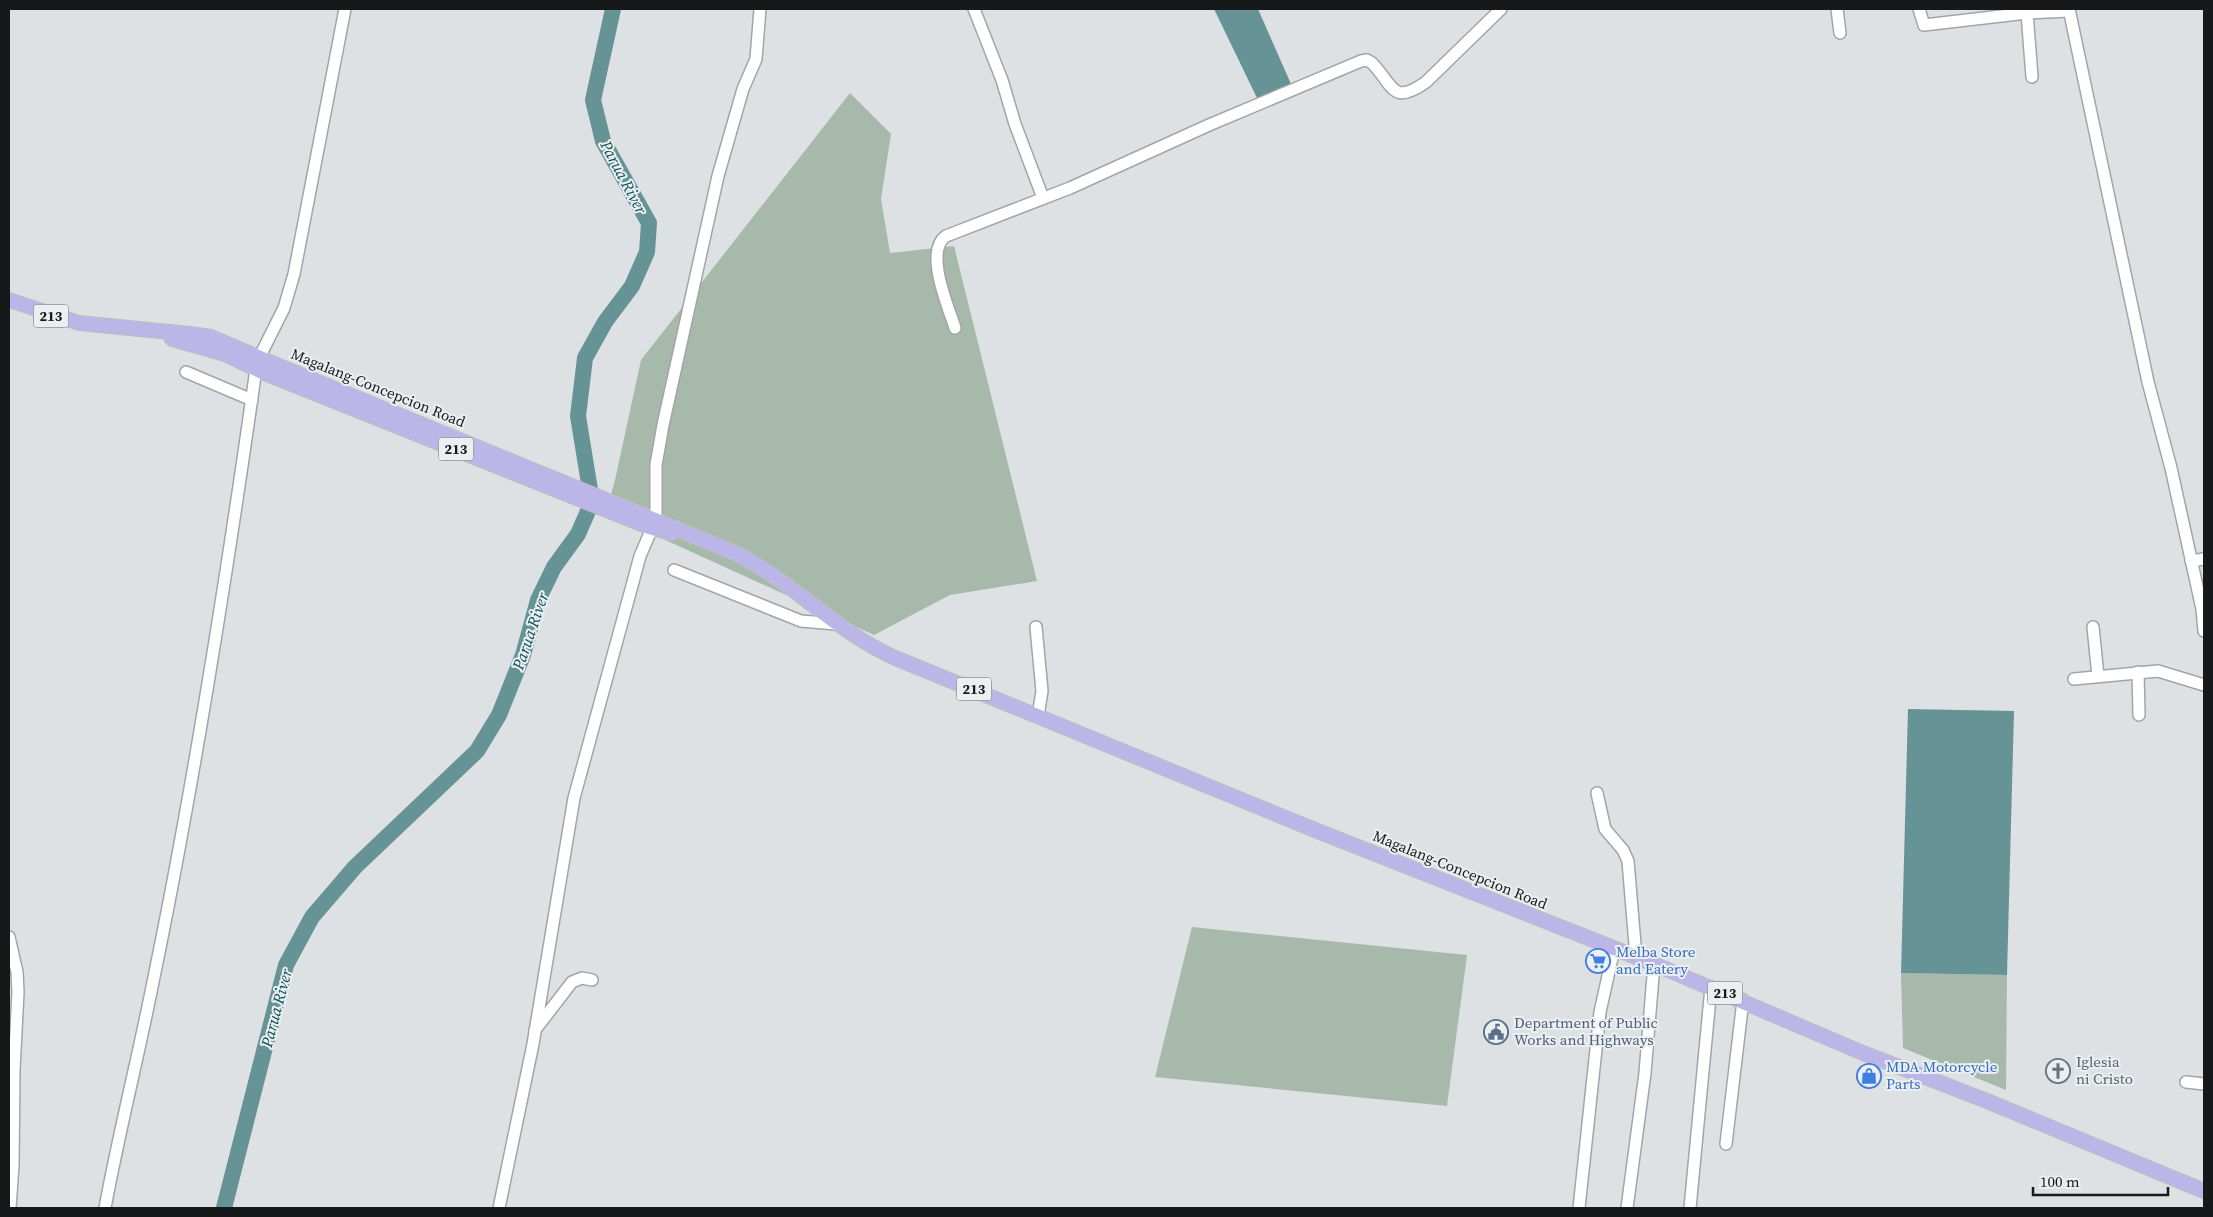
<svg xmlns="http://www.w3.org/2000/svg" width="2213" height="1217" font-family="'Source Serif 4',serif">
	<style>
		.green { fill: #a7b9aa }
		.water { fill: #669395 }
		.lines { fill: none; stroke-linecap: round; stroke-linejoin: round }
		.river { stroke: #669395; stroke-width: 16 }
		.minor-casing { stroke: #a2a5a8; stroke-width: 14 }
		.major-casing { stroke: #bebebf; stroke-width: 16 }
		.minor { stroke: #fff; stroke-width: 11 }
		.major { stroke: #bcb6e8; stroke-width: 14 }
		.labels { text-anchor: middle; stroke-width: 4; stroke-linejoin: round; paint-order: stroke }
		.shield { fill: #ebeff2; stroke: #57585a; stroke-width: 1 }
		.shield-label { font-size: 14px; font-weight: bold; fill: #171819 }
		.street-label { font-size: 15px; fill: #171819; stroke: #ebeff2 }
		.shop-label { font-size: 15px; fill: #366cbe; stroke: #ebeff2; text-anchor: start }
		.service-label { font-size: 15px; fill: #4e5e75; stroke: #ebeff2; text-anchor: start }
		.worship-label { font-size: 15px; fill: #5b616d; stroke: #ebeff2; text-anchor: start }
		.water-label { font-size: 16px; font-style: italic; fill: #095053; stroke: #ebeff2 }
	</style>
	<rect width="100%" height="100%" fill="#dee1e4"/>
	<!-- green -->
	<g class="green">
		<polygon points="850,93 891,134 881,199 890,253 954,246 1037,581 950,595 874,635 606,513 615,480 641,360"/>
		<polygon points="1192,927 1467,955 1447,1106 1155,1077"/>
		<polygon points="1901,973 2007,975 2006,1090 1903,1048"/>
	</g>
	<!-- water -->
	<g class="water">
		<polygon points="1214,9 1258,9 1291,84 1257,98"/>
		<polygon points="1908,709 2014,711 2007,975 1901,973"/>
	</g>
	<g class="lines">
		<!-- river -->
		<polyline class="river" points="224,1208 286,965 312,917 355,867 477,751 499,715 523,655 538,600 554,567 578,534 592,502 578,416 585,358 605,322 632,286 647,252 649,223 603,141 593,100 613,9"/>
		<defs>
			<g id="minor">
				<polyline points="974,9 1002,80 1015,124 1043,198"/>
				<polyline points="1837,9 1840,33"/>
				<polyline points="1919,9 1924,25 2027,13 2069,11"/>
				<polyline points="2069,9 2148,382 2171,468 2202,609 2204,631"/>
				<polyline points="2027,13 2032,77"/>
				<path d="M955,328C948,306 924,251 946,236L1070,188L1209,125L1361,61L1367,60L1372,63C1394,86 1392,106 1426,82L1501,9"/>
				<polyline points="186,372 252,400"/>
				<polyline points="2191,561 2204,559"/>
				<polyline points="674,570 801,621 836,624"/>
				<polyline points="1036,627 1042,691 1038,716"/>
				<polyline points="2093,627 2098,676"/>
				<polyline points="2138,672 2139,715"/>
				<polyline points="2074,679 2158,671 2204,685"/>
				<polyline points="1597,793 1605,829 1623,850 1628,861 1636,957"/>
				<polyline points="9,937 17,972 18,992 14,1070 13,1165 10,1208"/>
				<polyline points="535,1030 572,982 582,978 592,980"/>
				<polyline points="2186,1082 2204,1084"/>
				<polyline points="1726,1144 1743,1000"/>
				<path d="M105,1208C119,1132 138,1058 153,982C195,779 227,574 256,369L263,350L284,308L294,274L345,9"/>
				<polyline points="499,1208 533,1044 574,798 633,582 640,556 656,519 656,465 663,425 718,176 743,89 756,59 760,9"/>
				<polyline points="1579,1208 1600,1012 1614,949"/>
				<polyline points="1627,1208 1645,1073 1654,964"/>
				<polyline points="1690,1208 1711,987"/>
			</g>
			<g id="major">
				<path d="M9,300L79,323L190,334L211,337L267,361L733,552C791,580 834,630 893,657L1315,830L1654,964L1863,1053L1987,1101L2204,1191"/>
				<polyline points="172,339 225,354 262,372 649,527 671,533"/>
			</g>
		</defs>
		<!-- minor casing -->
		<use href="#minor" class="minor-casing"/>
		<!-- major casing -->
		<use href="#major" class="major-casing"/>
		<!-- minor -->
		<use href="#minor" class="minor"/>
		<!-- major -->
		<use href="#major" class="major"/>
	</g>
	<!-- icons -->
	<defs>
		<symbol id="supermarket-ring" viewBox="-11 -11 22 22"><circle r="9.5" fill="#ebeff2" stroke="#3f7fe0" stroke-width="1.5"/><path d="M-6-5.5h2.5l.6 2H6L4.5 2H-2.5L-4.4-4H-6ZM-1.5 3.2a1.3 1.3 0 1 0 .1 0ZM3 3.2a1.3 1.3 0 1 0 .1 0Z" fill="#3f7fe0"/></symbol>
		<symbol id="civic-ring" viewBox="-11 -11 22 22"><circle r="9.5" fill="#ebeff2" stroke="#5c6f8a" stroke-width="1.5"/><path d="M-.6-6.5H3V-4.5H.6V-3L4-1V1h2V6H-6V1h2V-1L-.6-3ZM-1.2 2.5V6h2.4V2.5Z" fill="#5c6f8a"/></symbol>
		<symbol id="church-ring" viewBox="-11 -11 22 22"><circle r="9.5" fill="#ebeff2" stroke="#6b7280" stroke-width="1.5"/><path d="M-1.2-6h2.4v3.5h3.3v2.4h-3.3V6h-2.4V-.1h-3.3v-2.4h3.3Z" fill="#6b7280"/></symbol>
		<symbol id="shop-ring" viewBox="-11 -11 22 22"><circle r="9.5" fill="#ebeff2" stroke="#3f7fe0" stroke-width="1.5"/><path d="M-5-2.5h2.3a2.7 3.5 0 0 1 5.4 0H5L5.5 6h-11ZM-1.5-2.5h3a1.5 2.3 0 0 0-3 0Z" fill="#3f7fe0"/></symbol>
	</defs>
	<g fill-rule="evenodd">
		<use href="#supermarket-ring" x="1584" y="947" width="28" height="28"/>
		<use href="#civic-ring" x="1482" y="1018" width="28" height="28"/>
		<use href="#church-ring" x="2044" y="1057" width="28" height="28"/>
		<use href="#shop-ring" x="1855" y="1062" width="28" height="28"/>
	</g>
	<g class="labels">
		<!-- shield labels -->
		<g class="shield">
			<rect x="33.5" y="304.5" width="35" height="23" rx="4"/>
			<rect x="438.5" y="437.5" width="35" height="23" rx="4"/>
			<rect x="956.5" y="677.5" width="35" height="23" rx="4"/>
			<rect x="1707.5" y="981.5" width="35" height="23" rx="4"/>
		</g>
		<g class="shield-label">
			<text x="51" y="321">213</text>
			<text x="456" y="454">213</text>
			<text x="974" y="694">213</text>
			<text x="1725" y="998">213</text>
		</g>
		<!-- street labels -->
		<g class="street-label">
			<text transform="translate(378 388) rotate(22)" y="5">Magalang-Concepcion Road</text>
			<text transform="translate(1460 870) rotate(22)" y="5">Magalang-Concepcion Road</text>
		</g>
		<!-- shop labels -->
		<g class="shop-label">
			<text x="1616" y="957">Melba Store<tspan x="1616" dy="17">and Eatery</tspan></text>
			<text x="1886" y="1072">MDA Motorcycle<tspan x="1886" dy="17">Parts</tspan></text>
		</g>
		<!-- service labels -->
		<g class="service-label">
			<text x="1514" y="1028">Department of Public<tspan x="1514" dy="17">Works and Highways</tspan></text>
		</g>
		<!-- worship labels -->
		<g class="worship-label">
			<text x="2076" y="1067">Iglesia<tspan x="2076" dy="17">ni Cristo</tspan></text>
		</g>
		<!-- water labels -->
		<g class="water-label">
			<text transform="translate(624 177) rotate(62)" y="6">Parua River</text>
			<text transform="translate(530 631) rotate(-71)" y="6">Parua River</text>
			<text transform="translate(276 1008) rotate(-75)" y="6">Parua River</text>
		</g>
	</g>
	<!-- border -->
	<rect width="2213" height="1217" fill="none" stroke="#171819" stroke-width="20"/>
	<!-- scale -->
	<path d="M2033 1187v8h135v-8" fill="none" stroke="#171819" stroke-width="2.5"/>
	<text x="2040" y="1187" font-size="15" fill="#171819" stroke="#ebeff2" stroke-width="4" paint-order="stroke">100 m</text>
</svg>
